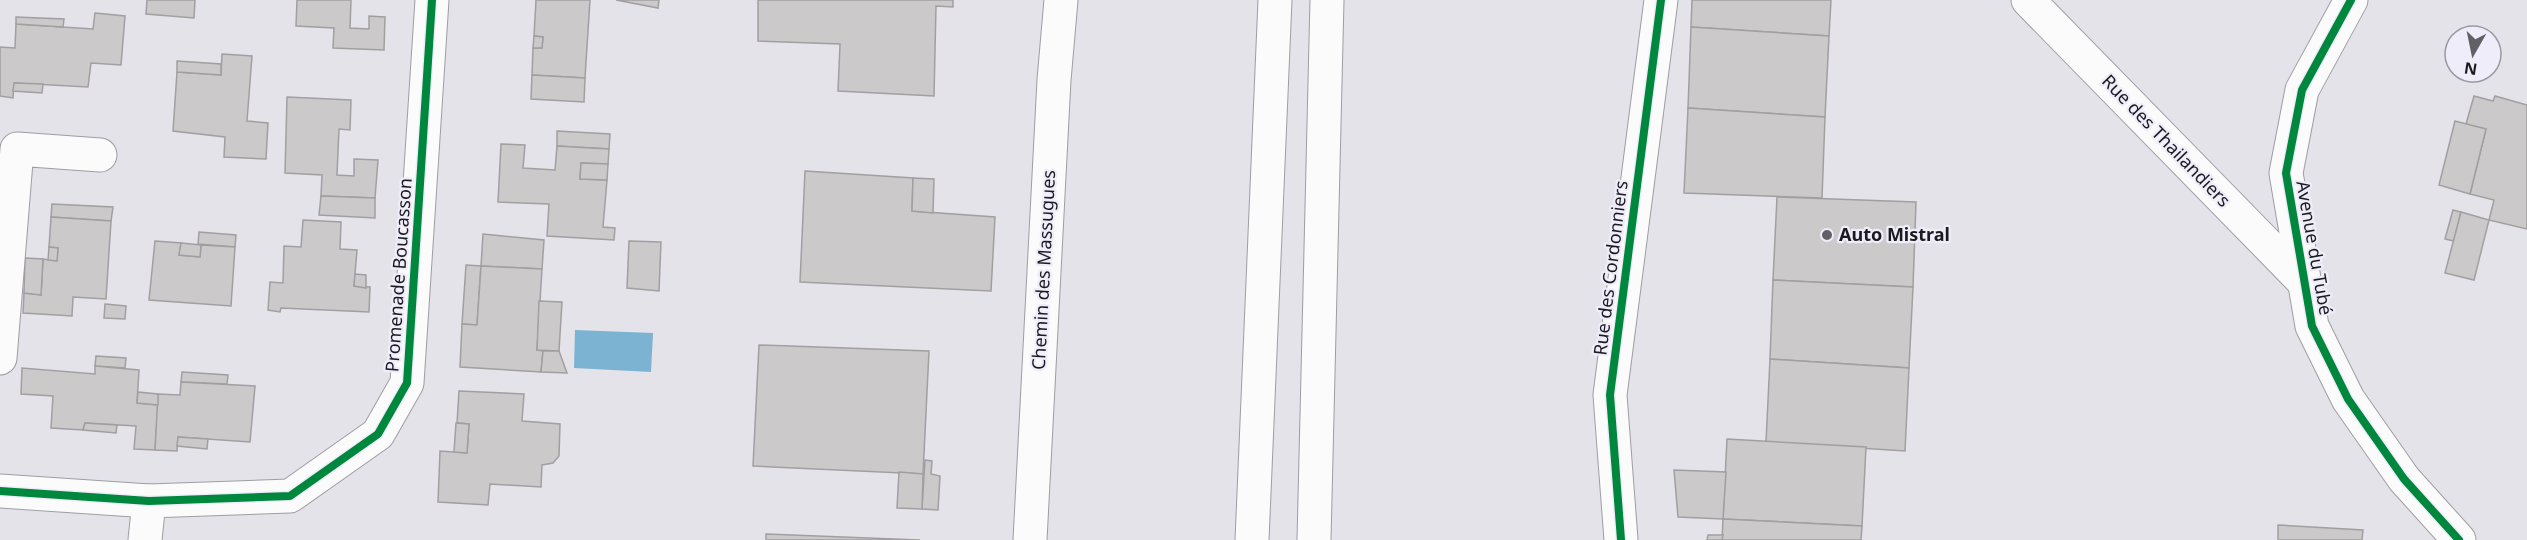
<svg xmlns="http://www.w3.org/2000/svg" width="2527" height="540" font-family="'Noto Sans',sans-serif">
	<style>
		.water { fill: #7cb3d2 }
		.building { fill: #cbc9ca; stroke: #a29fa1; stroke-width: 1.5 }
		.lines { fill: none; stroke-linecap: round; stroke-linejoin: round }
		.minor-casing { stroke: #9e9da2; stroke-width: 35 }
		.primary-casing { stroke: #9e9da2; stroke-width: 35 }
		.minor { stroke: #fbfbfc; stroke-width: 33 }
		.primary { stroke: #fbfbfc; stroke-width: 33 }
		.cycleway-casing { stroke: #f0edfa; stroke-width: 11 }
		.cycleway { stroke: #00873e; stroke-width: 8 }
		.poi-dot { fill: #616066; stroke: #f0edfa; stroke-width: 2 }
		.labels { text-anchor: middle; stroke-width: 4.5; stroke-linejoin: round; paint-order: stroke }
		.street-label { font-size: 18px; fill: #1b1a1f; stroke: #f0edfa }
		.poi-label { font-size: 18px; font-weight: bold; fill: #1b1a1f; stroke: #f0edfa; text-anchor: start }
	</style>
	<rect width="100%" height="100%" fill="#e4e3ea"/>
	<!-- water -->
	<polygon class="water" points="575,330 653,333 651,372 574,368"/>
	<!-- building -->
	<g class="building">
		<polygon points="147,0 195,0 194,18 146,14"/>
		<polygon points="297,0 351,0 350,28 369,29 369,16 385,17 384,50 333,48 334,28 296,26"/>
		<polygon points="536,0 590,0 585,78 532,75 533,48 542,48 543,37 534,36"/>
		<polygon points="616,0 659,0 658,8"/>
		<polygon points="758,0 953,0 953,7 936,6 934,96 838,91 840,44 758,41"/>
		<polygon points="1692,0 1831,0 1829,36 1691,27"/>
		<polygon points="95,13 125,16 121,65 91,63 88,87 14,83 13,98 0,96 0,47 15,48 16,24 93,29"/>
		<polygon points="16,17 64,19 63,27 16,24"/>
		<polygon points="1691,27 1829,36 1825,117 1688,108"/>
		<polygon points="534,36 543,37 542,48 533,48"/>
		<polygon points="222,54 252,56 247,121 268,123 266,159 224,157 225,137 173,131 177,72 221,75"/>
		<polygon points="177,61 221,64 221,75 177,72"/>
		<polygon points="532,75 585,78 584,102 531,99"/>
		<polygon points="14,83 43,84 42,93 13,91"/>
		<polygon points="2474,96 2493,101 2495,96 2527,105 2527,229 2489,220 2494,200 2470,194 2486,129 2466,124"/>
		<polygon points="287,97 351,100 350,130 339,129 337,175 354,176 354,159 378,160 375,198 321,196 322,175 285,173"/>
		<polygon points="1688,108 1825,117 1822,198 1684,193"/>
		<polygon points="2455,121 2486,129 2470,194 2439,185"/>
		<polygon points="557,131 610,134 609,149 557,146"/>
		<polygon points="501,144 525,145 523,168 555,170 557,146 609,149 608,164 581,163 580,179 607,180 603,227 615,228 614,240 547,236 549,204 498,202"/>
		<polygon points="581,163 608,164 607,180 580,179"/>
		<polygon points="805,171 913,178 912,211 995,217 991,291 800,282"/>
		<polygon points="913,178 934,179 933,213 912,211"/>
		<polygon points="321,196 375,198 375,218 319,215"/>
		<polygon points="1777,197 1916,202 1913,287 1773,280"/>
		<polygon points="52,204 113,207 111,221 51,217"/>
		<polygon points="2453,210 2461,212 2454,241 2445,239"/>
		<polygon points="2461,212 2489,220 2474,280 2445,273"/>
		<polygon points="51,217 111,221 106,299 73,297 72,316 23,313 24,293 41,295 43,259 57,261 58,248 49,247"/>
		<polygon points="303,220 341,222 340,249 357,250 354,286 370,287 369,312 281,308 280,312 268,310 270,282 283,283 284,246 301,247"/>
		<polygon points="199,232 236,235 235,247 198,244"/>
		<polygon points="483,234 544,240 542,269 481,266"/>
		<polygon points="155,241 181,243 179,255 200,257 201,245 235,247 231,306 149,300"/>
		<polygon points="629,241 661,242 659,291 627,288"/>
		<polygon points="181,243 201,245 200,257 179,255"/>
		<polygon points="49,247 58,248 57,261 48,260"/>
		<polygon points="25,258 43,259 41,295 24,293"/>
		<polygon points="466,265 481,266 477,325 462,324"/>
		<polygon points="481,266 542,269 537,350 543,351 541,372 460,367 462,324 477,325"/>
		<polygon points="355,274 366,275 366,288 354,286"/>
		<polygon points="1773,280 1913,287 1909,368 1770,359"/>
		<polygon points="539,301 562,302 559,351 537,350"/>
		<polygon points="105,304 126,306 125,319 104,318"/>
		<polygon points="759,345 929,351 923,474 753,466"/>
		<polygon points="543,351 559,351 567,373 541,372"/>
		<polygon points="96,356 126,358 125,368 95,366"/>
		<polygon points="1770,359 1909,368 1905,451 1766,442"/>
		<polygon points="95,366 139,370 137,403 158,405 155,450 134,449 136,426 85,423 83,430 51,428 53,396 21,394 22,368 95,374"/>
		<polygon points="182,372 228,375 227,384 181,382"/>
		<polygon points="181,382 255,386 250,442 178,437 177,451 155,450 158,394 180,395"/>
		<polygon points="459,391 524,394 522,421 560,424 559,456 553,463 542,465 541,487 490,484 488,505 438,502 440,451 467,453 469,424 457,423"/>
		<polygon points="138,392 158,394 158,405 137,403"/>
		<polygon points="85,423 117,425 116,433 83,430"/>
		<polygon points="456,423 469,424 467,453 454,452"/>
		<polygon points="178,437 208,439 207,449 177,446"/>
		<polygon points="1727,439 1866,447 1862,526 1723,519"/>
		<polygon points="925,460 932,461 931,474 940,476 938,510 922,509"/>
		<polygon points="1674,470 1726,472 1723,519 1678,517"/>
		<polygon points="899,472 923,474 922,509 897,508"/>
		<polygon points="1723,519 1862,526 1861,540 1722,540"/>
		<polygon points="2278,525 2363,530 2362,540 2278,540"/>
		<polygon points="766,534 920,540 766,540"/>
		<polygon points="1708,535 1723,535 1722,540 1707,540"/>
	</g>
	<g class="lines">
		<defs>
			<g id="minor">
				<polyline points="2028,0 2304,282"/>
				<polyline points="2351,0 2302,90 2286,173 2312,326 2348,399 2404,479 2459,540"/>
				<polyline points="0,358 17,149 100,155"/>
				<polyline points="0,491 149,501 290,496 378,434 407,383 432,0"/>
				<polyline points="145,540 149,501"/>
				<polyline points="1030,540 1054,80 1061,0"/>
				<polyline points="1621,540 1610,395 1661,0"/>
			</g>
			<g id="primary">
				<polyline points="1252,540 1275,0"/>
				<polyline points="1314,540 1327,0"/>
			</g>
		</defs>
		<!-- minor casing -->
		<use href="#minor" class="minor-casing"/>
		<!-- primary casing -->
		<use href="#primary" class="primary-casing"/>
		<!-- minor -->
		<use href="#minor" class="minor"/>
		<!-- primary -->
		<use href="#primary" class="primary"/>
		<defs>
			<g id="cycleway">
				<polyline points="2351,0 2302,90 2286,173 2312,326 2348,399 2404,479 2459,540"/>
				<polyline points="0,491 149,501 290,496 378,434 407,383 432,0"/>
				<polyline points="1621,540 1610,395 1661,0"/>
			</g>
		</defs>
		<!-- cycleway casing -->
		<use href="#cycleway" class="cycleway-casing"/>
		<!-- cycleway -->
		<use href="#cycleway" class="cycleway"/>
	</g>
	<!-- markers -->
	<circle class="poi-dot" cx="1827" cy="235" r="6"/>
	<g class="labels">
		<!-- street labels -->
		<g class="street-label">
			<text transform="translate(2166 141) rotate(46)" y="6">Rue des Thailandiers</text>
			<text transform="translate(2314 248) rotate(80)" y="6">Avenue du Tubé</text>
			<text transform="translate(1611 268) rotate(-83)" y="6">Rue des Cordonniers</text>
			<text transform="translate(1044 270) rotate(-87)" y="6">Chemin des Massugues</text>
			<text transform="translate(399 275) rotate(-86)" y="6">Promenade Boucasson</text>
		</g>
		<!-- poi labels -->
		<g class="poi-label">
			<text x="1839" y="241">Auto Mistral</text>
		</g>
	</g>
	<!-- north arrow -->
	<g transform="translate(2473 54) rotate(189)"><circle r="28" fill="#f0edfa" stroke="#9b99a2" stroke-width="1.5"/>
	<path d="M0-4.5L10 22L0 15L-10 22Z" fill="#616066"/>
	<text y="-9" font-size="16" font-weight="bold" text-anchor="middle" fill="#1b1a1f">N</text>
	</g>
</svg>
